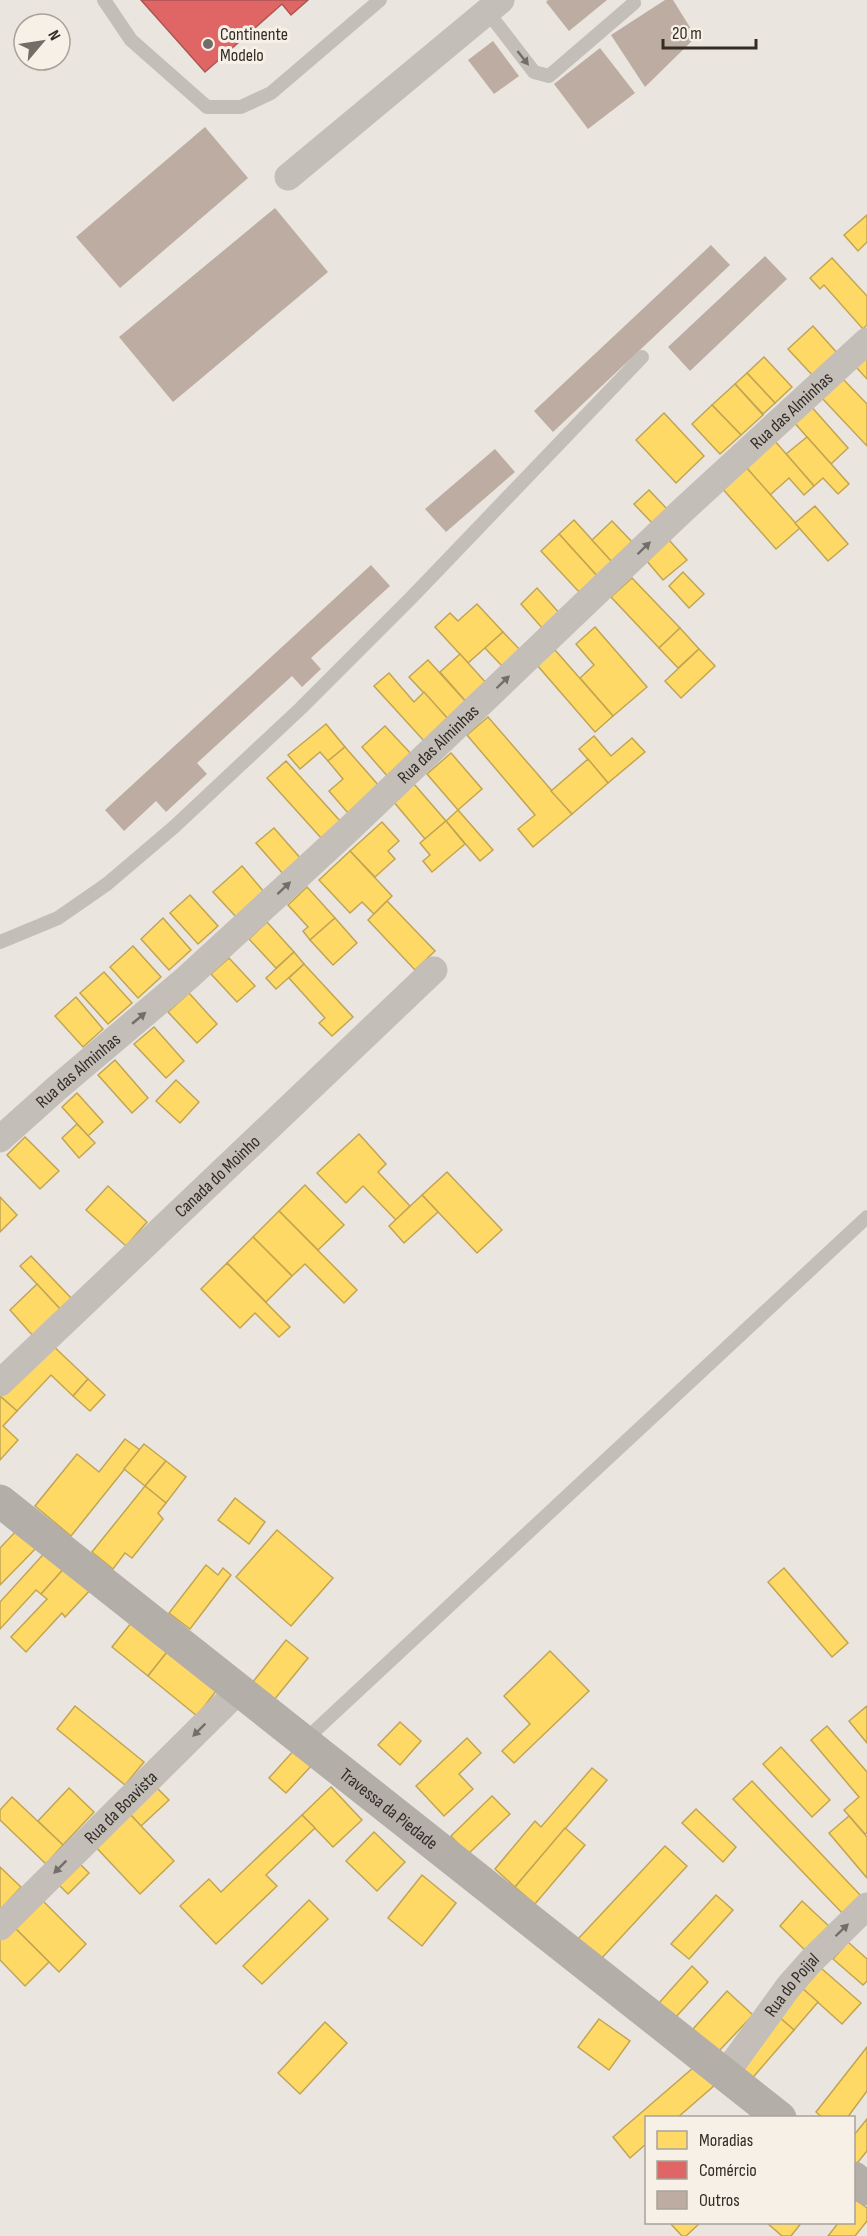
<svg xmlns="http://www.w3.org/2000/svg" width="867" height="2236" font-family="'Sofia Sans Condensed',sans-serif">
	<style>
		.homes { fill: #ffd966; stroke: #c2a553; stroke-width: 1.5 }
		.shops { fill: #e06666; stroke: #ac5553; stroke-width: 1.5 }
		.building { fill: #bcaca2 }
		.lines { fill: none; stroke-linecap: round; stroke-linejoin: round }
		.lane { stroke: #c3beb8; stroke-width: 14 }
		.street { stroke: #c3beb8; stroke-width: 27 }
		.secondary { stroke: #b4aea9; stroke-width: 33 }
		.oneway { fill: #746e68 }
		.poi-dot { fill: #736d67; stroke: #f7f0e6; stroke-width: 2 }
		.labels { text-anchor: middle; stroke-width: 6; stroke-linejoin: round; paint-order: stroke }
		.poi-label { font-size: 18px; fill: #332c27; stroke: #f7f0e6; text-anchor: start }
		.street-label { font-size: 18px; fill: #332c27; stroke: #f7f0e6 }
	</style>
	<rect width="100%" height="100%" fill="#eae6df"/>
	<!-- homes -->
	<g class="homes">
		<polygon points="867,215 867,242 858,251 844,235"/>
		<polygon points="832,258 867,296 867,325 863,329 824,285 820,289 810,278"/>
		<polygon points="813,326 839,355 814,377 788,349"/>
		<polygon points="867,354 867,379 855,366"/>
		<polygon points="764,357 792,387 775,403 747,373"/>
		<polygon points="747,373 775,403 763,414 735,384"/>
		<polygon points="842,378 867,404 867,446 821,397"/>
		<polygon points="735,384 763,415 741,435 712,405"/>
		<polygon points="809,404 848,448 831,464 792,420"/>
		<polygon points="712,405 741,435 720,454 692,424"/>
		<polygon points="664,413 704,456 676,483 636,440"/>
		<polygon points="807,437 849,484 838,494 823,478 814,486 786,454"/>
		<polygon points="774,440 814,486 804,495 789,478 770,495 745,466"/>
		<polygon points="745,466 800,528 776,549 721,487"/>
		<polygon points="649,490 668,510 653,524 634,504"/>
		<polygon points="815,506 848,544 828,561 795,523"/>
		<polygon points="574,520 614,564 599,578 559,534"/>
		<polygon points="612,521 635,545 614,564 592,540"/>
		<polygon points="559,534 599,578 581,594 541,551"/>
		<polygon points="669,540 687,560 663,580 646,560"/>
		<polygon points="683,572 704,594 689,608 669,586"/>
		<polygon points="632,578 680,628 659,648 611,597"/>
		<polygon points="537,588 561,615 544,630 521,604"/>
		<polygon points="477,604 503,632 468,663 435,627 450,613 458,621"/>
		<polygon points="595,627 647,687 613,716 580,678 594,665 576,644"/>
		<polygon points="680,628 699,649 678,668 659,648"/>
		<polygon points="503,632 521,651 503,667 485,648"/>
		<polygon points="699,649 715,666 681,698 665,681"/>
		<polygon points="555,650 613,716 595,732 537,665"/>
		<polygon points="460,654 488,685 468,704 440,672"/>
		<polygon points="428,660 468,704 449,720 409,677"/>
		<polygon points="389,673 414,702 424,692 449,720 425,742 374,686"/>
		<polygon points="488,717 572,814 533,847 518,829 535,815 467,735"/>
		<polygon points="326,724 345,747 328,761 320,752 300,769 288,755"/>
		<polygon points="385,726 413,756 389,778 362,747"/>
		<polygon points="594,736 611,756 632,738 645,752 608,783 579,749"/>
		<polygon points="345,747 380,787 348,813 329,791 343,779 328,761"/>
		<polygon points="451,753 482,789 458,810 427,774"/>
		<polygon points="588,759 608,783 572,814 551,791"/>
		<polygon points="286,761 341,822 322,839 267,778"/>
		<polygon points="414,784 446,821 425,839 393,801"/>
		<polygon points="458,810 493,850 480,861 446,821"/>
		<polygon points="446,821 465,844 432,872 423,861 430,855 420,843"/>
		<polygon points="382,822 399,841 388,851 395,859 375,877 350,851"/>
		<polygon points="274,828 302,860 284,875 256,843"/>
		<polygon points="350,851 392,896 374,914 362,902 350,913 319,880"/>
		<polygon points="242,866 265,893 237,918 213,892"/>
		<polygon points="307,887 335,918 310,940 303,931 308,927 288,905"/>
		<polygon points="190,895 218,926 198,944 170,913"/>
		<polygon points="387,901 435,951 415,970 368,920"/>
		<polygon points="163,918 191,950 169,970 141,939"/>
		<polygon points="335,918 357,943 333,965 310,940"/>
		<polygon points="267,922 294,952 276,968 249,939"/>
		<polygon points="133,946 161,977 138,998 110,967"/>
		<polygon points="294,952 304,964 276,989 266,978"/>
		<polygon points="229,958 255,986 237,1002 211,974"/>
		<polygon points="304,964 353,1017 332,1036 319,1023 325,1018 289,978"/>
		<polygon points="104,972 132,1003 108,1024 80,993"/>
		<polygon points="189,993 217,1024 197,1043 168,1012"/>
		<polygon points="76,997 103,1029 83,1047 55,1016"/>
		<polygon points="154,1027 184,1061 166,1078 134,1044"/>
		<polygon points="115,1060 148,1098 132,1113 98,1075"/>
		<polygon points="176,1080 199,1102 180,1123 156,1101"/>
		<polygon points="77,1093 103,1122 88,1136 62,1107"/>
		<polygon points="77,1124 95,1143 79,1158 62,1138"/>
		<polygon points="359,1134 386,1164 378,1172 410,1206 396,1220 363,1186 346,1203 317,1173"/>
		<polygon points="25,1137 59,1171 40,1189 7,1155"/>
		<polygon points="447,1172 502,1230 477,1253 422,1195"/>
		<polygon points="305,1185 344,1225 318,1250 279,1211"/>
		<polygon points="108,1186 147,1222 126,1246 86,1210"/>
		<polygon points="422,1195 438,1212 404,1243 389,1226"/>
		<polygon points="0,1197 17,1215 0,1232"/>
		<polygon points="279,1211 357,1290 344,1303 305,1264 292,1276 253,1237"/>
		<polygon points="253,1237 292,1276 266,1302 227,1263"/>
		<polygon points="31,1256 73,1300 62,1311 20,1266"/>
		<polygon points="227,1263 290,1327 279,1337 255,1313 240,1328 201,1289"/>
		<polygon points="37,1284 62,1311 34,1337 10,1310"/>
		<polygon points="49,1342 88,1379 73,1396 51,1375 17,1411 0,1396"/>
		<polygon points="88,1379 105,1395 90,1411 73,1396"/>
		<polygon points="0,1396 17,1411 3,1426 18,1440 0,1460"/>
		<polygon points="125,1439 140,1450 71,1536 35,1506 77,1454 99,1472"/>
		<polygon points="144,1444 166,1461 145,1486 124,1469"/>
		<polygon points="166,1461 186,1477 166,1503 145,1486"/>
		<polygon points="145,1486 166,1503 158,1513 163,1519 132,1558 125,1553 113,1569 92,1552"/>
		<polygon points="235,1498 265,1522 249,1544 218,1520"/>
		<polygon points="21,1526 40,1544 0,1585 0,1548"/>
		<polygon points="277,1530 333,1578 291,1626 236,1577"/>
		<polygon points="50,1547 68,1564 41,1594 36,1590 0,1629 0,1602"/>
		<polygon points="68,1564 93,1587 65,1617 62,1613 26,1652 11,1637 47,1599 41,1594"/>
		<polygon points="206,1565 218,1575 223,1568 231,1575 190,1629 169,1613"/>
		<polygon points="784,1568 848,1643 832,1657 768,1582"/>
		<polygon points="135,1618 171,1647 148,1676 112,1647"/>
		<polygon points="286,1640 308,1658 274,1700 252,1683"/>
		<polygon points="171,1647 216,1691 197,1716 148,1676"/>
		<polygon points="550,1651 589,1691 514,1763 502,1751 530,1724 504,1696"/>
		<polygon points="75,1706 144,1762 125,1785 57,1729"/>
		<polygon points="867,1706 867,1743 849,1721"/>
		<polygon points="400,1722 421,1741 400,1765 378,1745"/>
		<polygon points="827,1726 867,1772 867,1833 865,1834 844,1810 859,1797 811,1740"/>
		<polygon points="467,1738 481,1753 459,1774 473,1789 444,1816 416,1786"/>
		<polygon points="781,1747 830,1800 812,1817 763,1764"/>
		<polygon points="296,1748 313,1764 286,1793 269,1778"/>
		<polygon points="592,1768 607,1780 515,1887 495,1869 535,1821 541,1827"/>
		<polygon points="752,1781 862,1897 844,1915 733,1799"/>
		<polygon points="154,1785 169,1800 141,1826 127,1811"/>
		<polygon points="331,1787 362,1820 333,1847 302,1815"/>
		<polygon points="69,1788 94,1812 63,1845 38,1821"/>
		<polygon points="492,1796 510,1814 468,1854 451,1836"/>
		<polygon points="12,1797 63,1845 46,1864 0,1820 0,1810"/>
		<polygon points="696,1809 736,1847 723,1862 682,1823"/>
		<polygon points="127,1811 174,1861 140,1894 92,1843"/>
		<polygon points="302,1815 315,1828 266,1875 277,1886 216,1944 180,1906 209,1879 221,1892"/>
		<polygon points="849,1816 867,1837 867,1878 829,1833"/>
		<polygon points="565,1828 585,1845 535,1904 515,1887"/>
		<polygon points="374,1832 405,1862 377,1891 346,1861"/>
		<polygon points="665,1846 687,1866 600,1960 578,1939"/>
		<polygon points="76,1860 89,1873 68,1894 55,1881"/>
		<polygon points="0,1867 21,1887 0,1910"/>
		<polygon points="422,1875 456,1903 422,1946 388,1918"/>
		<polygon points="716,1895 733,1910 689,1959 671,1944"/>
		<polygon points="40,1898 86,1944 59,1972 13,1926"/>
		<polygon points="309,1900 328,1919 262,1984 243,1966"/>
		<polygon points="802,1901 832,1929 808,1953 780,1926"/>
		<polygon points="13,1926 49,1962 25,1986 0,1960 0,1939"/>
		<polygon points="848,1942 867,1959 867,1981 863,1985 833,1959"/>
		<polygon points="692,1966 708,1982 675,2018 659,2003"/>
		<polygon points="821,1968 861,2003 842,2024 803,1989"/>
		<polygon points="803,1989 818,2002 794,2030 779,2017"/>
		<polygon points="727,1991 753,2015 718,2052 693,2029"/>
		<polygon points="779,2017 794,2030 749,2082 734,2070"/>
		<polygon points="599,2019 630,2041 609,2070 578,2047"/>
		<polygon points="325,2022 347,2043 300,2094 278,2073"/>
		<polygon points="867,2047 867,2091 847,2118 823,2118 816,2112"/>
		<polygon points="693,2068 716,2084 677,2118 646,2118 646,2144 630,2158 613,2137"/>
		<polygon points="867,2119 867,2151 854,2167 854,2135"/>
		<polygon points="856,2200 867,2208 867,2221 855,2236 828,2236 839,2222 854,2222 854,2204"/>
		<polygon points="669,2222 700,2222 700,2223 686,2236 682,2236"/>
		<polygon points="766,2222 802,2222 791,2236 782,2236"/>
	</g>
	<!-- shops -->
	<polygon class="shops" points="141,0 308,0 291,15 282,4 205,72"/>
	<!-- building -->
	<g class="building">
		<polygon points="548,0 607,0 569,31 546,2"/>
		<polygon points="665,0 673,0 696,37 645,87 611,35"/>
		<polygon points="493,41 519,76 494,94 468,60"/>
		<polygon points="600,48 635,93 588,129 554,84"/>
		<polygon points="205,127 248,178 120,288 76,237"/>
		<polygon points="275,208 328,272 173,402 119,337"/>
		<polygon points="711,245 730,265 553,432 534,411"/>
		<polygon points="765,256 787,279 690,371 668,347"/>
		<polygon points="495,449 515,472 446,532 425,509"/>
		<polygon points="371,565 390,586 311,658 321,669 302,687 292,676 197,763 207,774 166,812 156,801 124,831 105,810"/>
	</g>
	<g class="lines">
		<!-- lane -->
		<g class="lane">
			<polyline points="104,0 131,40 207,107 241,107 271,93 380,0"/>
			<polyline points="487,11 534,72 549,76 634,3 633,0"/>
			<polyline points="0,942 58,918 107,884 174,827 301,708 412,597 642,357"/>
			<polyline points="304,1741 867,1217"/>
		</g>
		<!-- street -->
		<g class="street">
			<polyline points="288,177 501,0"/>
			<path id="s1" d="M0,1139L57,1088L187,978L347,831L683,510L867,341"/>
			<path id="s2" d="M0,1383L434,970"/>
			<path id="s3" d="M0,1927L240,1689"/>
			<path id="s4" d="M726,2073L789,1986L812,1960L867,1906"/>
		</g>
		<!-- secondary -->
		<g class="secondary">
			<path id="s5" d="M0,1501L780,2118"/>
			<polyline points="854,2178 867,2189"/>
		</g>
	</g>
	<!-- one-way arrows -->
	<defs><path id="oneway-solid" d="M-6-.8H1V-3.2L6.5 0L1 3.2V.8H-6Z" transform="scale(1.5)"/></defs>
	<g class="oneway">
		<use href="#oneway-solid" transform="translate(523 58) rotate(52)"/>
		<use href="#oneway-solid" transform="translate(644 548) rotate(-44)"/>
		<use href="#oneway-solid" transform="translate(503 682) rotate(-44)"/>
		<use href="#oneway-solid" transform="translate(284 888) rotate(-43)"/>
		<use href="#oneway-solid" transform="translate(139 1018) rotate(-40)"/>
		<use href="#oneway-solid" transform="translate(199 1730) rotate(135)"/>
		<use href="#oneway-solid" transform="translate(60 1867) rotate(135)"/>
		<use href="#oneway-solid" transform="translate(842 1930) rotate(-44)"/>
	</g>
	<!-- markers -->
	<circle class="poi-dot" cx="208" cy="44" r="6"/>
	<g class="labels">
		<!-- poi labels -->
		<g class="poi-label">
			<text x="220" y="40">Continente<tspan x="220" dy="21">Modelo</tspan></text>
		</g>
		<!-- street labels -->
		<g class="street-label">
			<text dy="6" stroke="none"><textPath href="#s1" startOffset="1076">Rua das Alminhas</textPath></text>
			<text dy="6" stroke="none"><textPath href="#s1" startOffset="590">Rua das Alminhas</textPath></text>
			<text dy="6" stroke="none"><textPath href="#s1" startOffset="104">Rua das Alminhas</textPath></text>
			<text dy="6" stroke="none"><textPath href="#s2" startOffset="300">Canada do Moinho</textPath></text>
			<text dy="6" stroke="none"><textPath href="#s3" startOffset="170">Rua da Boavista</textPath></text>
			<text dy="6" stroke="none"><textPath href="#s5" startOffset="496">Travessa da Piedade</textPath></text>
			<text dy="6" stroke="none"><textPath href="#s4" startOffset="110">Rua do Poijal</textPath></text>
		</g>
	</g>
	<!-- legend -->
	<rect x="645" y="2116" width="210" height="108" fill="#f7f0e6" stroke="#a9a29a" stroke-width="1.5"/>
	<rect x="657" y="2131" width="30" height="18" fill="#ffd966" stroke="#a9a29a" stroke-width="1.5"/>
	<text x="699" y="2146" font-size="18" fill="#332c27">Moradias</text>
	<rect x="657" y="2161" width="30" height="18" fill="#e06666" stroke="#a9a29a" stroke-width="1.5"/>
	<text x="699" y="2176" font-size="18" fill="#332c27">Comércio</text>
	<rect x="657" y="2191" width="30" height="18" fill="#bcaca2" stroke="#a9a29a" stroke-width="1.5"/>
	<text x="699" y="2206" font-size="18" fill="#332c27">Outros</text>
	<!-- north arrow -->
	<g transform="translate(42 42) rotate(61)"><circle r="28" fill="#f7f0e6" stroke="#a9a29a" stroke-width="1.5"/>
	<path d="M0-4.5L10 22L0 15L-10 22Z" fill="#736d67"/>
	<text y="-9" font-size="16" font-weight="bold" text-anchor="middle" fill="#332c27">N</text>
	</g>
	<!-- scale -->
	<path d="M663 39v9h93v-9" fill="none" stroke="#332c27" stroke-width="3"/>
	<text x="672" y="39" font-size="18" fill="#332c27" stroke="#f7f0e6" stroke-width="4.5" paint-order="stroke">20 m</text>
</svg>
